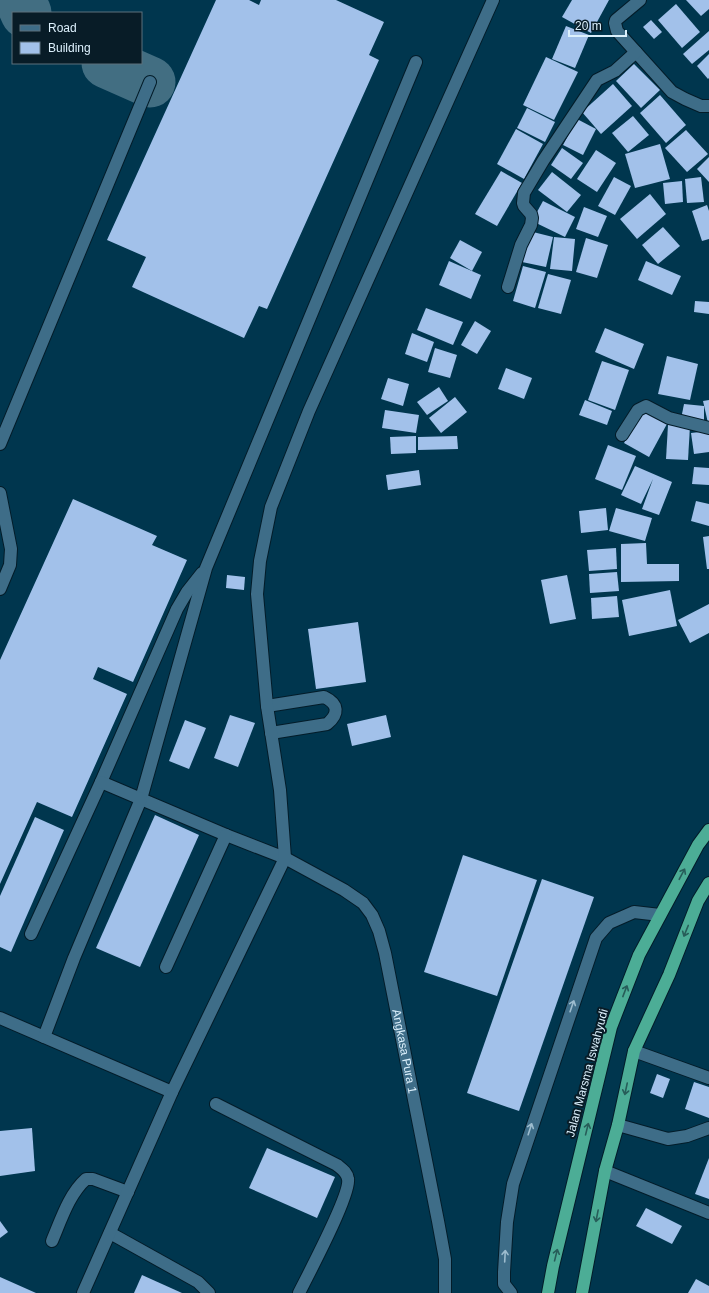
<svg xmlns="http://www.w3.org/2000/svg" width="709" height="1293" font-family="Helvetica,sans-serif">
	<style>
		.lines { fill: none; stroke-linecap: round; stroke-linejoin: round }
		.taxiway { stroke: #426e82; stroke-width: 51 }
		.building { fill: #a2c1ea }
		.minor-casing { stroke: #031c29; stroke-width: 14 }
		.highway-casing { stroke: #031c29; stroke-width: 14 }
		.minor { stroke: #3e6d88; stroke-width: 12 }
		.highway { stroke: #4cad96; stroke-width: 12 }
		.oneway { stroke: #275d59 }
		.oneway2 { stroke: #9dbcce }
		.labels { text-anchor: middle; stroke-width: 4; stroke-linejoin: round; paint-order: stroke }
		.street-label { font-size: 12px; fill: #dcf0fc; stroke: #081c27 }
	</style>
	<rect width="100%" height="100%" fill="#00364e"/>
	<g class="lines">
		<!-- taxiway -->
		<g class="taxiway">
			<polyline points="20,0 26,13"/>
			<polyline points="107,63 150,82"/>
		</g>
	</g>
	<!-- building -->
	<g class="building">
		<polygon points="216,0 249,0 259,5 261,0 336,0 384,22 369,55 379,60 267,309 259,306 244,338 132,287 146,257 107,240"/>
		<polygon points="572,0 609,0 591,33 562,17"/>
		<polygon points="686,0 709,0 709,9 701,16"/>
		<polygon points="676,4 700,32 682,48 658,20"/>
		<polygon points="651,20 662,32 654,39 643,27"/>
		<polygon points="566,26 589,35 575,68 552,59"/>
		<polygon points="709,31 709,50 692,64 683,54"/>
		<polygon points="709,54 709,78 708,79 697,66"/>
		<polygon points="546,57 578,72 554,120 523,105"/>
		<polygon points="634,64 660,90 641,108 616,81"/>
		<polygon points="613,84 632,106 601,134 582,112"/>
		<polygon points="660,95 686,125 666,143 640,113"/>
		<polygon points="527,108 555,122 545,142 517,128"/>
		<polygon points="633,116 649,135 628,152 612,133"/>
		<polygon points="577,119 596,129 583,155 563,145"/>
		<polygon points="516,129 543,144 524,179 497,164"/>
		<polygon points="686,130 708,154 687,172 665,148"/>
		<polygon points="660,144 670,179 635,188 625,154"/>
		<polygon points="562,148 583,163 571,179 551,165"/>
		<polygon points="596,150 616,163 597,192 577,179"/>
		<polygon points="709,157 709,182 697,169"/>
		<polygon points="501,171 522,183 497,226 475,214"/>
		<polygon points="552,172 581,195 567,212 538,190"/>
		<polygon points="614,177 631,186 615,215 598,206"/>
		<polygon points="701,177 704,202 687,203 685,179"/>
		<polygon points="682,181 683,202 665,204 663,183"/>
		<polygon points="650,194 666,214 637,239 620,219"/>
		<polygon points="543,201 575,217 565,237 532,221"/>
		<polygon points="707,205 709,211 709,239 702,241 692,211"/>
		<polygon points="584,207 607,216 598,237 576,229"/>
		<polygon points="663,227 680,246 658,264 642,245"/>
		<polygon points="529,231 553,237 546,267 522,262"/>
		<polygon points="554,237 575,239 572,271 550,269"/>
		<polygon points="586,238 608,245 597,278 576,272"/>
		<polygon points="460,240 482,252 472,271 450,258"/>
		<polygon points="449,261 481,275 471,299 439,285"/>
		<polygon points="646,261 681,276 672,295 638,280"/>
		<polygon points="523,266 546,272 535,308 513,301"/>
		<polygon points="548,274 571,280 561,314 538,308"/>
		<polygon points="695,301 709,302 709,314 694,312"/>
		<polygon points="426,308 463,322 453,345 417,330"/>
		<polygon points="475,321 491,331 477,354 461,345"/>
		<polygon points="605,328 644,344 634,369 595,352"/>
		<polygon points="412,333 434,342 427,362 405,354"/>
		<polygon points="435,348 457,355 450,378 428,372"/>
		<polygon points="667,356 698,364 690,400 658,394"/>
		<polygon points="602,361 629,370 615,410 588,400"/>
		<polygon points="506,368 532,378 524,399 498,389"/>
		<polygon points="388,378 409,384 403,406 381,399"/>
		<polygon points="439,387 448,401 427,415 417,402"/>
		<polygon points="455,397 467,412 441,433 429,418"/>
		<polygon points="585,400 612,411 607,425 579,415"/>
		<polygon points="709,400 709,423 708,423 703,401"/>
		<polygon points="684,404 704,406 704,422 681,419"/>
		<polygon points="643,409 668,422 649,457 624,443"/>
		<polygon points="385,410 419,415 416,433 382,428"/>
		<polygon points="668,425 690,426 688,460 666,459"/>
		<polygon points="709,431 709,452 694,454 691,433"/>
		<polygon points="416,436 416,453 391,454 390,437"/>
		<polygon points="457,436 458,449 418,450 418,437"/>
		<polygon points="608,445 636,456 622,490 595,479"/>
		<polygon points="635,466 672,482 659,515 642,509 653,479 641,504 621,495"/>
		<polygon points="694,467 709,468 709,485 692,484"/>
		<polygon points="419,470 421,485 388,490 386,475"/>
		<polygon points="73,499 157,536 152,545 187,560 133,682 98,667 93,679 127,694 72,817 37,802 0,884 0,660"/>
		<polygon points="696,501 709,504 709,526 691,521"/>
		<polygon points="606,508 608,530 581,533 579,511"/>
		<polygon points="616,508 652,518 645,541 609,531"/>
		<polygon points="709,536 709,569 707,569 703,537"/>
		<polygon points="646,543 647,564 679,564 679,581 621,582 621,544"/>
		<polygon points="616,548 617,569 589,571 587,550"/>
		<polygon points="617,572 619,591 590,593 589,574"/>
		<polygon points="227,575 245,577 244,590 226,588"/>
		<polygon points="567,575 576,619 550,624 541,580"/>
		<polygon points="670,590 677,626 629,636 622,600"/>
		<polygon points="617,596 619,617 592,619 591,598"/>
		<polygon points="709,604 709,633 690,643 678,620"/>
		<polygon points="358,622 366,682 316,689 308,629"/>
		<polygon points="230,715 255,723 238,767 214,758"/>
		<polygon points="386,715 391,737 352,746 347,724"/>
		<polygon points="185,720 206,728 189,769 169,761"/>
		<polygon points="155,815 199,835 140,967 96,948"/>
		<polygon points="35,817 64,830 11,952 0,947 0,896"/>
		<polygon points="463,855 537,880 497,996 424,972"/>
		<polygon points="542,879 594,897 519,1111 467,1093"/>
		<polygon points="657,1074 670,1079 663,1098 650,1093"/>
		<polygon points="694,1082 709,1087 709,1118 685,1109"/>
		<polygon points="32,1128 35,1171 0,1176 0,1131"/>
		<polygon points="267,1148 335,1177 317,1218 249,1188"/>
		<polygon points="709,1158 709,1199 695,1194"/>
		<polygon points="646,1208 682,1226 672,1244 636,1226"/>
		<polygon points="0,1221 8,1232 0,1238"/>
		<polygon points="142,1275 182,1293 134,1293"/>
		<polygon points="0,1277 36,1293 0,1293"/>
		<polygon points="696,1279 709,1286 709,1293 688,1293"/>
	</g>
	<g class="lines">
		<defs>
			<g id="minor">
				<polyline points="640,0 616,20 615,23 617,31 672,92 685,99 701,106 709,106"/>
				<path id="s1" d="M416,62L206,568L141,799L226,835L285,858L344,890L363,903L372,915L379,931L385,953L438,1221L445,1259V1293"/>
				<polyline points="508,287 521,245 531,225 532,218 531,214 524,206 523,203 524,193 543,161 597,80 615,71 636,52"/>
				<polyline points="622,435 638,410 646,406 669,418 709,428"/>
				<polyline points="0,444 150,82"/>
				<polyline points="0,493 11,549 10,565 0,589"/>
				<path d="M267,706L324,697C339,704 339,714 327,724L271,733"/>
				<polyline points="31,934 101,782 177,609 187,592 202,573"/>
				<polyline points="166,967 226,835"/>
				<polyline points="0,1018 172,1092"/>
				<polyline points="44,1037 74,958 141,799 101,782"/>
				<polyline points="634,1051 709,1078"/>
				<path d="M216,1104L337,1165C342,1169 347,1172 348,1179C351,1194 308,1275 299,1293"/>
				<polyline points="618,1125 668,1139 687,1136 709,1128"/>
				<polyline points="605,1171 709,1213"/>
				<polyline points="110,1233 198,1282 209,1293"/>
				<path d="M52,1241C61,1220 69,1194 86,1179H93L128,1192"/>
				<polyline points="83,1293 172,1092 285,858 280,790 267,706 257,594 260,561 271,507 309,411 493,0"/>
				<polyline points="511,1293 504,1284 504,1272 507,1222 513,1184 596,938 609,923 634,912 660,915"/>
			</g>
			<g id="highway">
				<polyline points="548,1293 553,1266 611,1027 639,955 698,845 709,830"/>
				<polyline points="582,1293 605,1171 618,1125 634,1051 669,975 698,901 709,883"/>
			</g>
		</defs>
		<!-- minor casing -->
		<use href="#minor" class="minor-casing"/>
		<!-- highway casing -->
		<use href="#highway" class="highway-casing"/>
		<!-- minor -->
		<use href="#minor" class="minor"/>
		<!-- highway -->
		<use href="#highway" class="highway"/>
	</g>
	<!-- one-way arrows -->
	<defs><path id="oneway-shaft" d="M-6 0H5M1.5-3L5.5 0L1.5 3" fill="none" stroke-width="1.6" stroke-linecap="round" stroke-linejoin="round"/></defs>
	<g class="oneway">
		<use href="#oneway-shaft" transform="translate(682 874) rotate(-62)"/>
		<use href="#oneway-shaft" transform="translate(686 931) rotate(112)"/>
		<use href="#oneway-shaft" transform="translate(625 991) rotate(-69)"/>
		<use href="#oneway-shaft" transform="translate(626 1089) rotate(102)"/>
		<use href="#oneway-shaft" transform="translate(587 1129) rotate(-76)"/>
		<use href="#oneway-shaft" transform="translate(597 1216) rotate(101)"/>
		<use href="#oneway-shaft" transform="translate(556 1255) rotate(-76)"/>
	</g>
	<g class="oneway2">
		<use href="#oneway-shaft" transform="translate(572 1006) rotate(-71)"/>
		<use href="#oneway-shaft" transform="translate(530 1129) rotate(-72)"/>
		<use href="#oneway-shaft" transform="translate(505 1256) rotate(-87)"/>
	</g>
	<g class="labels">
		<!-- street labels -->
		<g class="street-label">
			<text dy="4" stroke="none"><textPath href="#s1" startOffset="1189">Angkasa Pura 1</textPath></text>
			<text transform="translate(587 1073) rotate(-75)" y="4">Jalan Marsma Iswahyudi</text>
		</g>
	</g>
	<!-- legend -->
	<rect x="12" y="12" width="130" height="52" fill="#081c27" stroke="#5d717c"/>
	<rect x="20" y="25" width="20" height="6" fill="#3e6d88" stroke="#5d717c"/>
	<text x="48" y="32" font-size="12" fill="#dcf0fc">Road</text>
	<rect x="20" y="42" width="20" height="12" fill="#a2c1ea" stroke="#5d717c"/>
	<text x="48" y="52" font-size="12" fill="#dcf0fc">Building</text>
	<!-- scale -->
	<path d="M569 30v6h57v-6" fill="none" stroke="#dcf0fc" stroke-width="2"/>
	<text x="575" y="30" font-size="12" fill="#dcf0fc" stroke="#081c27" stroke-width="3" paint-order="stroke">20 m</text>
</svg>
